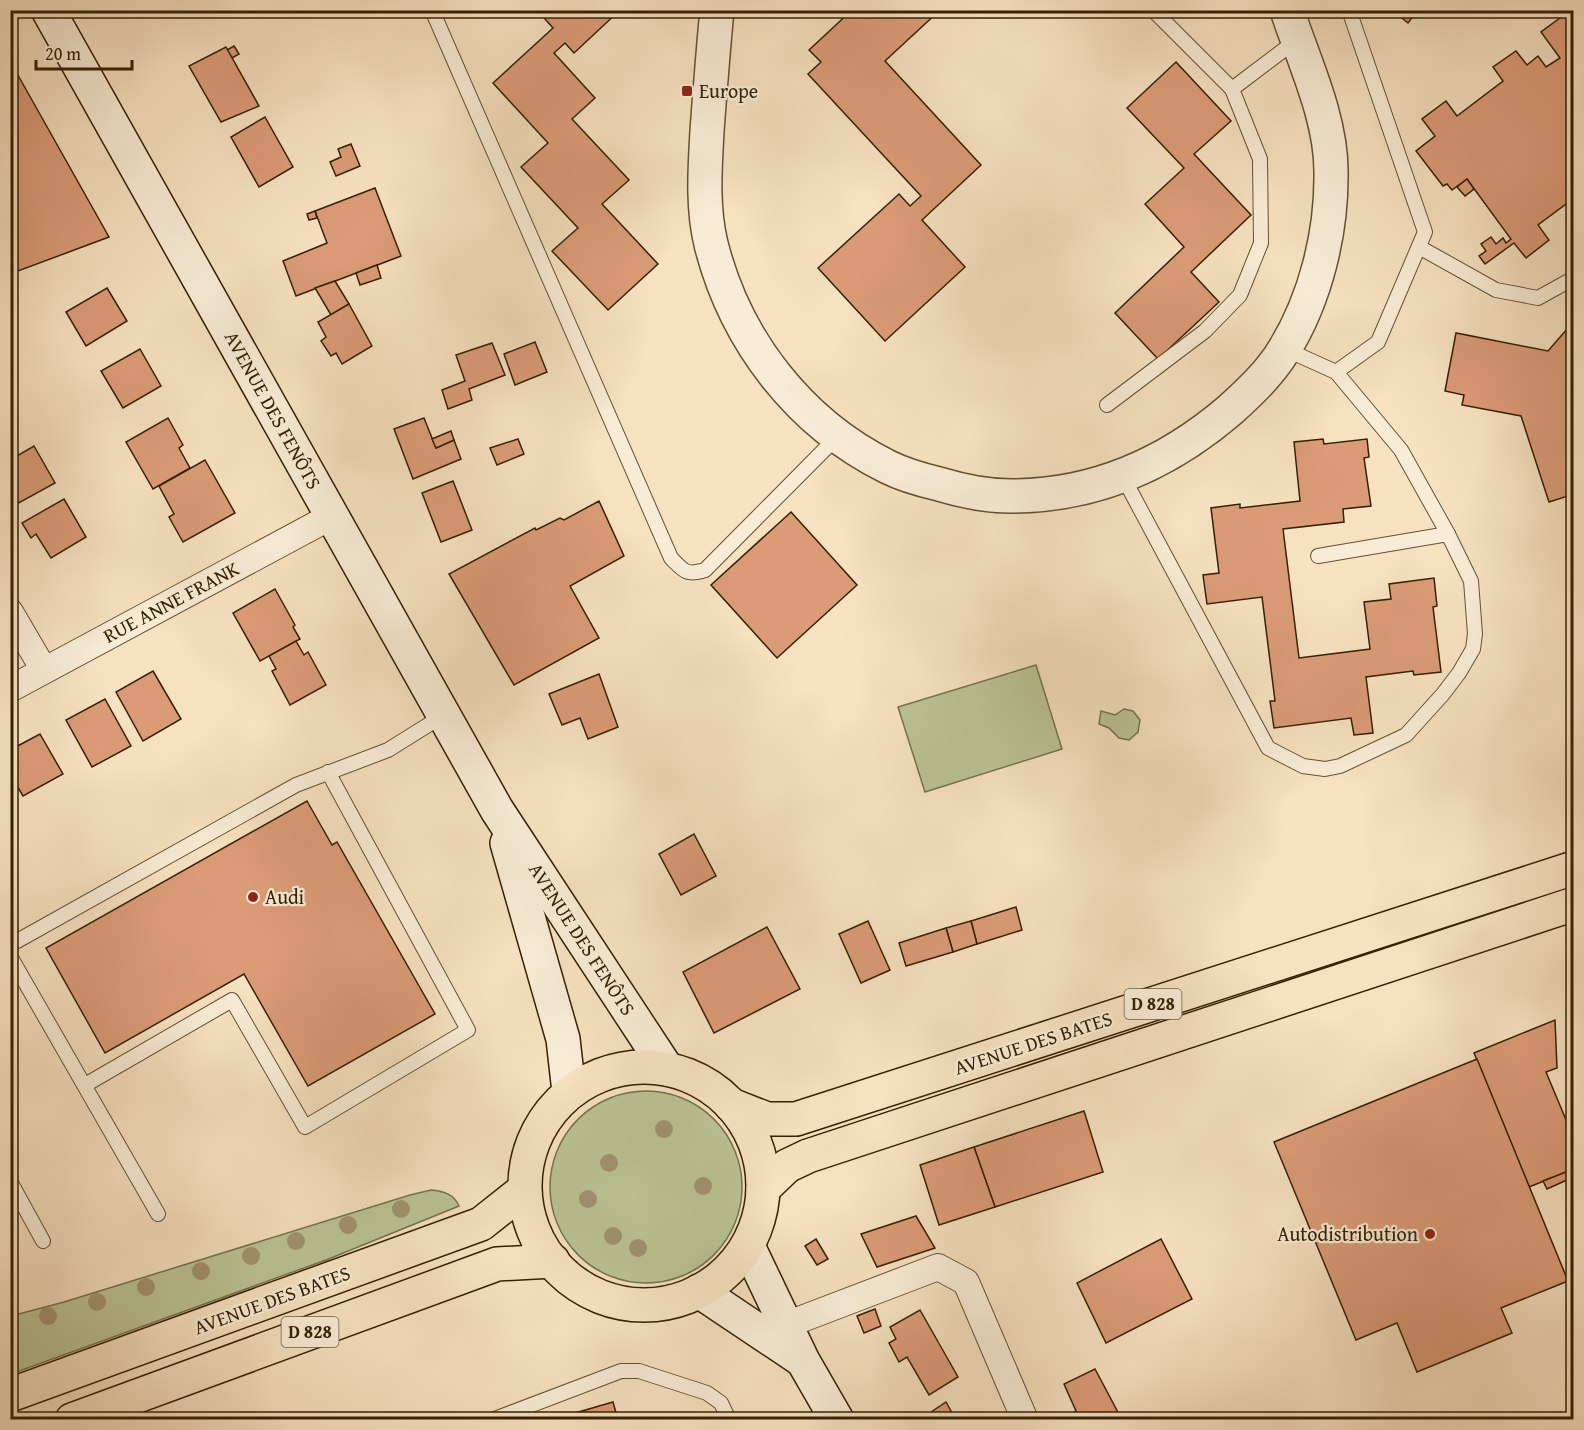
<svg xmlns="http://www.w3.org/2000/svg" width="1584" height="1430" font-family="'Gentium Book Plus',serif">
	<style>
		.green { fill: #bac394; stroke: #77724c; stroke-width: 1.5 }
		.building { fill: #db9b77; stroke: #342003; stroke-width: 1.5 }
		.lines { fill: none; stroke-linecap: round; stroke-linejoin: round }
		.service-casing { stroke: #645032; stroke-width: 16 }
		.minor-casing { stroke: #645032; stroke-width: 28 }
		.tertiary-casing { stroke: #645032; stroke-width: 36 }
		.secondary-casing { stroke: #342003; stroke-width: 36 }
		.primary-casing { stroke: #342003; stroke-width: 36 }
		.service { stroke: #f9ecd6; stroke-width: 14 }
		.minor { stroke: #f9ecd6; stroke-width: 26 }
		.tertiary { stroke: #f9ecd6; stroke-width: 33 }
		.secondary { stroke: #f9ecd6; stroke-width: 33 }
		.primary { stroke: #f6e1c0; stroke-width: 33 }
		.tree { fill: #a19270 }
		.poi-dot { fill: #8f2418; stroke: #f9ecd6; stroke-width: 2 }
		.labels { text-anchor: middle; stroke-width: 4.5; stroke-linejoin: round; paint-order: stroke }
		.shield { fill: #f9ecd6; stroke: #6f5d42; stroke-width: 1.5 }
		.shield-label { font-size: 18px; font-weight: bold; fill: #342003 }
		.poi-label { font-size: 20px; fill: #342003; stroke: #f9ecd6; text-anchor: start }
		.street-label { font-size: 20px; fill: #342003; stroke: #f9ecd6 }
	</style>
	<rect width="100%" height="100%" fill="#f6e1c0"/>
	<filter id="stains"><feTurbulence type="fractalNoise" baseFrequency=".00333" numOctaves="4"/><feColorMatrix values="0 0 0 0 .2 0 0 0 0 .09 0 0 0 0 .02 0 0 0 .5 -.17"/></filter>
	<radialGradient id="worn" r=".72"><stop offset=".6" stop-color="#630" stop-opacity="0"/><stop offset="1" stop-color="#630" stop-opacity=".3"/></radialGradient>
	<!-- green -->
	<g class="green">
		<polygon points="1036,665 1062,749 925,792 898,707"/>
		<polygon points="1124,709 1133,711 1140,720 1138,732 1129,740 1119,738 1109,728 1099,724 1101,711 1115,715"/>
		<circle cx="646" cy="1187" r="96"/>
		<path d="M431,1190C443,1191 454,1194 459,1206L326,1260L11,1374V1316L64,1302L410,1195Z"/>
	</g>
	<!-- building -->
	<g class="building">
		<polygon points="537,10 620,10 574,53 565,43 554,53 595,98 572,119 629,180 602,204 658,264 608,310 552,251 578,228 521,167 548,143 493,83 553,28"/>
		<polygon points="852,10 940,10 885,61 981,165 922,220 965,267 885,341 818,268 899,194 910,206 921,196 808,74 821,62 809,50"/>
		<polygon points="1392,10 1418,10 1408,23"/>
		<polygon points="1564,15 1574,28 1574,198 1538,225 1549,240 1526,258 1514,243 1485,264 1479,256 1486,251 1481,244 1491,237 1496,244 1503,238 1506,243 1511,239 1467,179 1452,190 1447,184 1443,186 1416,151 1435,136 1422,119 1446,101 1457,116 1503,81 1493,67 1516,51 1527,65 1538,56 1546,67 1560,58 1541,32"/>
		<polygon points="234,46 239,54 232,58 227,50"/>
		<polygon points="226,47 259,106 221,122 189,66"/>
		<polygon points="10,61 109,237 10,274"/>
		<polygon points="1176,62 1231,121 1194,154 1251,215 1191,272 1219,302 1158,359 1115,313 1184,247 1145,204 1184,168 1127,108"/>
		<polygon points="265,117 293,167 259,187 231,137"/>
		<polygon points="351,144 360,166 336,176 330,162 341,157 338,149"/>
		<polygon points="1467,179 1474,189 1465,196 1457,187"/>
		<polygon points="375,188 401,256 296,296 283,261 327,243 315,211"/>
		<polygon points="315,211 317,218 309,220 307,214"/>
		<polygon points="377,265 381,278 360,285 356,273"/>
		<polygon points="335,281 349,304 331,315 315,288"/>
		<polygon points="107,288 127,321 86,346 66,312"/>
		<polygon points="349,304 372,346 342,364 336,353 331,356 321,341 326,337 318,322"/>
		<polygon points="1574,321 1574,494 1549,502 1521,416 1462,405 1464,395 1445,391 1456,333 1548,351"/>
		<polygon points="535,342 547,372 515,385 504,354"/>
		<polygon points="492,343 505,375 469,389 472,400 448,409 442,390 465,381 456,355"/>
		<polygon points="140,349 161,386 123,408 101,371"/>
		<polygon points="168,418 183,445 179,448 190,468 153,489 126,442"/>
		<polygon points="424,418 436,448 454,440 461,459 413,479 394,429"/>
		<polygon points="451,431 454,440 436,448 432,439"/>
		<polygon points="518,439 524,454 497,465 490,448"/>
		<polygon points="1323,439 1324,444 1367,439 1369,457 1364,458 1371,506 1343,509 1344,522 1283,529 1299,658 1370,649 1364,602 1391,599 1389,584 1434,578 1437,606 1433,607 1441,672 1414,675 1413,671 1366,677 1373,733 1354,735 1351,718 1274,728 1270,701 1275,701 1262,597 1207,604 1203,575 1219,573 1211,508 1240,504 1240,508 1300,501 1294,442"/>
		<polygon points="34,446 55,483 15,505 10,497 10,460"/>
		<polygon points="205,460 235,513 183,542 169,517 174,514 159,486"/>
		<polygon points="453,481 472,530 441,542 422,493"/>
		<polygon points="64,499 86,537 51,558 36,534 31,538 22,523"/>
		<polygon points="599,501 624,556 570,586 599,638 514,685 449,574 535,528 536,530 560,518 564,520"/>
		<polygon points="791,512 857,585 777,658 711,585"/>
		<polygon points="275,589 295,625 293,627 300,639 260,661 233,613"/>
		<polygon points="296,641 304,655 308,652 326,685 290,705 272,671 276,669 269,656"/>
		<polygon points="153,671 181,719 143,741 116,692"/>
		<polygon points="599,674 618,727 588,739 580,718 562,725 549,694"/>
		<polygon points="105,699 131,746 92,767 66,720"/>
		<polygon points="40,734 63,774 23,796 10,774 10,750"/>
		<polygon points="307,801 332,845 337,842 435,1014 308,1086 244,974 105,1053 46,948"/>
		<polygon points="694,834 716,876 681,895 659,854"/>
		<polygon points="1016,907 1022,930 977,944 971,921"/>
		<polygon points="868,921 890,970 861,983 839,934"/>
		<polygon points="971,921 977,944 953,952 946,928"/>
		<polygon points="767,927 800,989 714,1033 683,972"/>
		<polygon points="946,928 953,952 906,966 899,943"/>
		<polygon points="1555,1020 1557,1068 1546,1072 1574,1139 1574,1169 1529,1187 1474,1053"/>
		<polygon points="1477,1059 1568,1281 1501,1308 1512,1333 1417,1372 1397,1323 1356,1340 1274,1142"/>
		<polygon points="1084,1111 1103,1172 995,1207 974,1147"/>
		<polygon points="974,1147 995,1207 939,1225 920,1165"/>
		<polygon points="1566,1172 1569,1179 1547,1189 1543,1181"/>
		<polygon points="916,1216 935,1248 877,1267 861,1234"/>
		<polygon points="816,1239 828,1259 817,1265 805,1246"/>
		<polygon points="1161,1239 1192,1299 1106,1343 1077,1283"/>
		<polygon points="875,1309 881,1326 864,1333 857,1316"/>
		<polygon points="920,1310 958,1377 929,1395 907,1357 899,1362 889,1343 896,1339 890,1327"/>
		<polygon points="1095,1369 1121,1418 1117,1420 1070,1420 1068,1416 1076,1411 1064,1384"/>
		<polygon points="613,1402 618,1420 551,1420"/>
		<polygon points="946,1402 956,1420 923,1420 922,1418"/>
	</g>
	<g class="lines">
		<defs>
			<g id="service">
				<path d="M432,10L671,558C684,571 686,576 705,570L838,436"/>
				<polyline points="1232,89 1297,40"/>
				<polyline points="1419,247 1496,290 1538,298 1574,278"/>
				<polyline points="1336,372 1378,342 1425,232 1349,10"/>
				<polyline points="1107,405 1205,331 1240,295 1261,243 1260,159 1232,89 1153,10"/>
				<polyline points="1123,477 1268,748 1303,766 1325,769 1340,766 1406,735 1443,694 1459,673 1473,649 1475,634 1471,581 1448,534 1401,450 1336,372 1285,349"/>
				<polyline points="1318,556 1448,534"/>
				<polyline points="10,945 296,785 388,750 444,715"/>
				<polyline points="10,956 158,1214"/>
				<polyline points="85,1085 232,1000 305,1127 468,1030 328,772"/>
				<polyline points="10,1181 43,1241"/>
				<polyline points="492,1420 621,1371 639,1371 707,1393 721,1403 729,1420"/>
			</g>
			<g id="minor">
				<polyline points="10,612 44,670"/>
				<polyline points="10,689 332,516"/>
				<polyline points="786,1325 938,1267 966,1282 1025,1420"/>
			</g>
			<path id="tertiary" d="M717,10C713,51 710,91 707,131C705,168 702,207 711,244C735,340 799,423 888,467C904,475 922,480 939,484C962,491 987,496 1011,496C1096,496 1167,464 1230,410C1250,392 1270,373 1284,350C1316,298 1332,232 1331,171C1331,117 1304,62 1287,10"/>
			<g id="secondary">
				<polyline points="48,10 497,810 667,1069"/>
				<polyline points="507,843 563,1039 569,1092"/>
				<polyline points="748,1246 803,1361 837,1420"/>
				<polyline points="699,1291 802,1360"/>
			</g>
			<g id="primary">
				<circle cx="644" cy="1186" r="119"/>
				<polyline points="731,1105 767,1119 796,1119 1574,868"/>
				<polyline points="763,1189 787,1166 808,1156 1574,904"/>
				<polyline points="10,1395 481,1224 524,1190"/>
				<polyline points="72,1420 497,1264 553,1261"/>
			</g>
		</defs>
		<!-- service casing -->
		<use href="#service" class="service-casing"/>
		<!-- minor casing -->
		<use href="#minor" class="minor-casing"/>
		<!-- tertiary casing -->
		<use href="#tertiary" class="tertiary-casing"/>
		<!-- secondary casing -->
		<use href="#secondary" class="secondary-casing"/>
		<!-- primary casing -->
		<use href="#primary" class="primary-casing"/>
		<!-- service -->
		<use href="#service" class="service"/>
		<!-- minor -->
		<use href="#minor" class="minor"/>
		<!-- tertiary -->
		<use href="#tertiary" class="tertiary"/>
		<!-- secondary -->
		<use href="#secondary" class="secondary"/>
		<!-- primary -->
		<use href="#primary" class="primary"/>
	</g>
	<!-- trees -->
	<g class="tree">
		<circle cx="664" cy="1129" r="9"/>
		<circle cx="609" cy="1163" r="9"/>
		<circle cx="703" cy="1186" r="9"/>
		<circle cx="588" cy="1199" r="9"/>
		<circle cx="401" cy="1209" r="9"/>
		<circle cx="348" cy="1225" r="9"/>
		<circle cx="613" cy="1236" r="9"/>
		<circle cx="296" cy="1241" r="9"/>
		<circle cx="638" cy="1248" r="9"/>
		<circle cx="251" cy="1256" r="9"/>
		<circle cx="201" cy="1271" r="9"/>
		<circle cx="146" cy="1287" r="9"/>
		<circle cx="97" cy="1302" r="9"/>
		<circle cx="48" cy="1316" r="9"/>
	</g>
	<!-- markers -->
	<g class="poi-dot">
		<rect x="681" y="85" width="12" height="12" rx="3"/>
		<circle cx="253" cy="897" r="6"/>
		<circle cx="1430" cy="1234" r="6"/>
	</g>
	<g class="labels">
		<!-- shield labels -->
		<g class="shield">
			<rect x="1124.5" y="989" width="57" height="30" rx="4.5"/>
			<rect x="281.5" y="1317" width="57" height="30" rx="4.5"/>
		</g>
		<g class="shield-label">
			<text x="1153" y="1010">D 828</text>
			<text x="310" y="1338">D 828</text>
		</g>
		<!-- poi labels -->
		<g class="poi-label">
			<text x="699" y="98">Europe</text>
			<text x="265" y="904">Audi</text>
			<text x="1418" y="1241" text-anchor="end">Autodistribution</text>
		</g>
		<!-- street labels -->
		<g class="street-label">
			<text transform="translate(273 410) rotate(61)" y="7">AVENUE DES FENÔTS</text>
			<text transform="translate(171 602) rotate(-28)" y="7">RUE ANNE FRANK</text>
			<text transform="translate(582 939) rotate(57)" y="7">AVENUE DES FENÔTS</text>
			<text transform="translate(1033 1043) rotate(-18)" y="7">AVENUE DES BATES</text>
			<text transform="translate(272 1300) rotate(-20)" y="7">AVENUE DES BATES</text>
		</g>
	</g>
	<!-- margin -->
	<rect width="1584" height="1430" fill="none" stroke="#f6e1c0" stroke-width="36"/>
	<rect x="12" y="12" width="1560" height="1406" fill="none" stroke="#342003" stroke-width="3"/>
	<rect x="18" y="18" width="1548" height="1394" fill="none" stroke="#342003" stroke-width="1.5"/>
	<!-- scale -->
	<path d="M36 60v9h96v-9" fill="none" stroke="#342003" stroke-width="3"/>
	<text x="45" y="60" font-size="18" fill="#342003" stroke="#f9ecd6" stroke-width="4.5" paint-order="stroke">20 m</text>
	<rect width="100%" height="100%" filter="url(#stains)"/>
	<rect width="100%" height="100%" fill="url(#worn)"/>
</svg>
